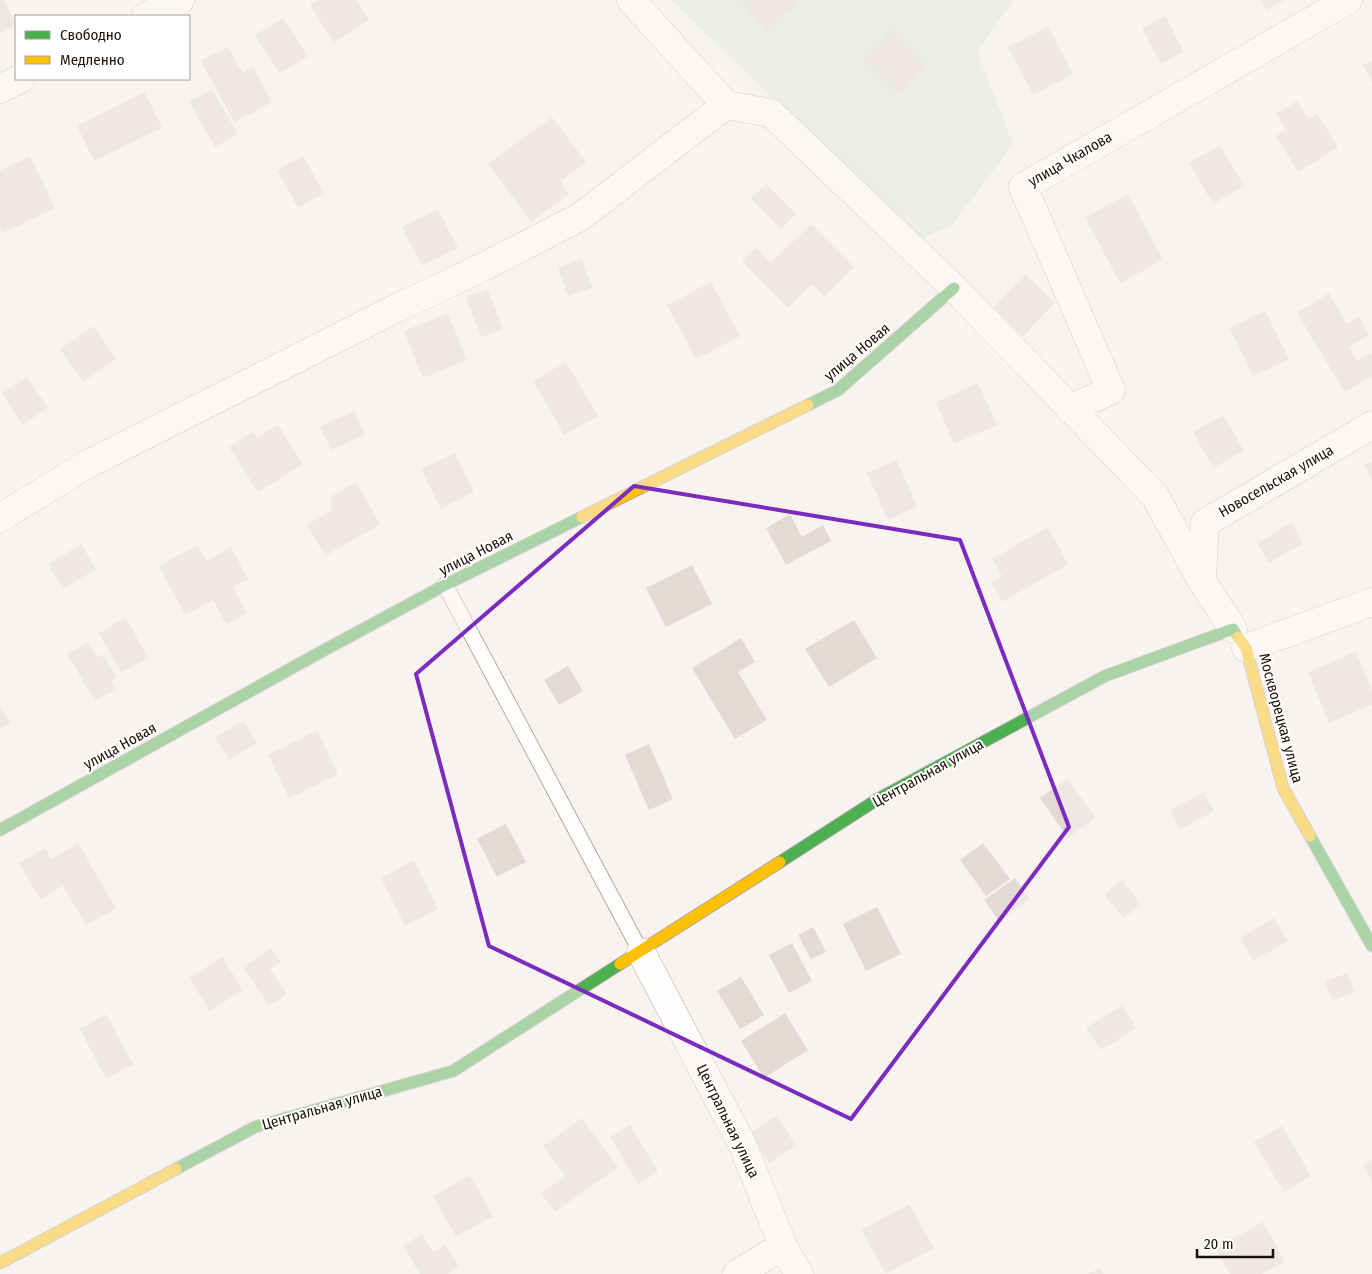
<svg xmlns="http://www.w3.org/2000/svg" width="1372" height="1274" font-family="'Fira Sans Condensed',sans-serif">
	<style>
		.green { fill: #dbe9db }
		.building { fill: #e4dad5 }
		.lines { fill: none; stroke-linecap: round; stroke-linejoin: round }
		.lane-casing { stroke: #aea8a2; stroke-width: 17 }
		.street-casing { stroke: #aea8a2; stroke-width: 29 }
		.fast-casing { stroke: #aea8a2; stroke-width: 13 }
		.slow-casing { stroke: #aea8a2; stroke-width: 13 }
		.lane { stroke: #fefdfc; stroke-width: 15 }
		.street { stroke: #fefdfc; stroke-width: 28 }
		.fast { stroke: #4caf50; stroke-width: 11 }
		.slow { stroke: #ffc107; stroke-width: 11 }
		.marked { fill: none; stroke: #7b2cbf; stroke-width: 4; stroke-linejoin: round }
		.labels { text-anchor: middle; stroke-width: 4; stroke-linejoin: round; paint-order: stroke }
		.street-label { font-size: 15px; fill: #1a1209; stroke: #fff }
	</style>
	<rect width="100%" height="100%" fill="#f8f3ee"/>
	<!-- green -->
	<polygon class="green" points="672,0 1014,0 977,51 1013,144 952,225 917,241"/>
	<!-- building -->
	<g class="building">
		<polygon points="0,0 4,0 16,24 0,34"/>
		<polygon points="319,0 356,0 369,20 334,43 310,5"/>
		<polygon points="738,0 793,0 796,4 767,31"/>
		<polygon points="1261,0 1284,0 1267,10"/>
		<polygon points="1165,16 1184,52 1161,64 1142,28"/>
		<polygon points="283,18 308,56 280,74 255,35"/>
		<polygon points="1048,26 1073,74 1033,95 1008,47"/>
		<polygon points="891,30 927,65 899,95 863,60"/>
		<polygon points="228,47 242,73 253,67 272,102 234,122 201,61"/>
		<polygon points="1372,61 1372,83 1363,65"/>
		<polygon points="212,89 238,134 215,147 189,102"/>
		<polygon points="145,92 162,128 94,161 77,126"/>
		<polygon points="1297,101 1308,119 1317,114 1338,147 1298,172 1276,136 1286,129 1276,114"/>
		<polygon points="552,117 586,162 560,181 569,194 531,222 488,164"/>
		<polygon points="1220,145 1244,186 1213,204 1189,163"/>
		<polygon points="30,156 55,208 2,233 0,229 0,170"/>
		<polygon points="303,156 324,193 298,208 277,170"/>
		<polygon points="766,184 796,214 781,229 751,198"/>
		<polygon points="1128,194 1163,260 1120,283 1085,217"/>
		<polygon points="438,209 458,248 422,266 402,227"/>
		<polygon points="811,224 854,267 824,297 812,284 788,308 742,261 756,247 771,263"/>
		<polygon points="582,259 592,288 568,296 558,267"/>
		<polygon points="1025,274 1055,303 1023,336 993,307"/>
		<polygon points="711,282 740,336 696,359 667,305"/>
		<polygon points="488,289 503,329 481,337 466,297"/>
		<polygon points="1329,293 1347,324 1359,317 1369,335 1349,347 1357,361 1372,352 1372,376 1345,392 1297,313"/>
		<polygon points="1265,310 1289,359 1253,376 1229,328"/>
		<polygon points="448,313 467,360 423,378 404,331"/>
		<polygon points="94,326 116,359 83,382 60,349"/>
		<polygon points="566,362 598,416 564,435 533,381"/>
		<polygon points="27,377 48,408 22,425 2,393"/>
		<polygon points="978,383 997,425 954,444 936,402"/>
		<polygon points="354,411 365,435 331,450 320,426"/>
		<polygon points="1223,415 1244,451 1213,468 1193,432"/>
		<polygon points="278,425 303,464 258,492 229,447 253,431 257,438"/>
		<polygon points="455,453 474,492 441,509 421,469"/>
		<polygon points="897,460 917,507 888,520 867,473"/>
		<polygon points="1372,462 1372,481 1365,465"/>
		<polygon points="356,482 380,524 325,556 307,525 332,510 330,497"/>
		<polygon points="790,514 802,537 823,525 831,541 786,565 766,528"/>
		<polygon points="1291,523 1303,543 1269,563 1257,543"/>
		<polygon points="1048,527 1068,564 1002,602 991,582 1002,576 992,559"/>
		<polygon points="81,544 96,569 63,589 48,564"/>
		<polygon points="198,545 206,561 231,547 248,579 233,587 247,613 226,625 213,600 185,615 159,566"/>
		<polygon points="692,565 712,604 666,627 646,588"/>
		<polygon points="126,618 148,658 121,673 99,633"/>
		<polygon points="854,620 877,658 829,687 805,649"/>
		<polygon points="741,638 755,662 738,672 767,720 735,739 692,668"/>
		<polygon points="88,642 98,658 103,654 117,677 111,681 116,689 95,701 67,654"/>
		<polygon points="1356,652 1372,690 1372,705 1329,723 1308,672"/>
		<polygon points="568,666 583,691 559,705 544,680"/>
		<polygon points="0,707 11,723 0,730"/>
		<polygon points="244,720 257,743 229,760 215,738"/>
		<polygon points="317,731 338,774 289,798 268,755"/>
		<polygon points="649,744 673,799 649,810 625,755"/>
		<polygon points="1067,779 1096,818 1068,838 1040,798"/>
		<polygon points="1204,792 1214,811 1180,829 1170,810"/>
		<polygon points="506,824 526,862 497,877 477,839"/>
		<polygon points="78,843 116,908 86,925 63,886 40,899 19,863 45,848 51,859"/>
		<polygon points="983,843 1010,879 986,896 960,860"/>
		<polygon points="414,860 438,909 405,926 381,878"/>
		<polygon points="1015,878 1030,899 999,921 984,900"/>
		<polygon points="1122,880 1141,905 1123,918 1104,894"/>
		<polygon points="877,907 901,954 866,971 843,924"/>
		<polygon points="1274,918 1288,941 1253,961 1240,938"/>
		<polygon points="813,927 826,952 811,959 798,935"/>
		<polygon points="792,943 812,981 789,993 769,955"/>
		<polygon points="271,948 281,962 270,969 287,994 269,1005 243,967"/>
		<polygon points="222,957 243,990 210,1011 189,978"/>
		<polygon points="1347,973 1355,992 1332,1001 1325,982"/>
		<polygon points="741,977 764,1015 740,1029 717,991"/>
		<polygon points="1122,1005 1136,1028 1101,1050 1086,1028"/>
		<polygon points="785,1013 808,1050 764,1078 741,1041"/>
		<polygon points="106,1014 133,1064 106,1079 80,1029"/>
		<polygon points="777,1115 796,1146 769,1163 750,1133"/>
		<polygon points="582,1118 618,1167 555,1212 541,1193 565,1176 543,1146"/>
		<polygon points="630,1125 658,1172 638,1184 610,1137"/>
		<polygon points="1282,1126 1311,1176 1284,1192 1254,1142"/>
		<polygon points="1372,1160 1372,1181 1363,1165"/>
		<polygon points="470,1175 493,1216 456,1237 433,1196"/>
		<polygon points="909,1204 934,1248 886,1274 861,1230"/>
		<polygon points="1263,1222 1285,1262 1262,1274 1230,1274 1215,1248"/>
		<polygon points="422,1234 433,1252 445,1245 459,1267 448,1274 420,1274 403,1246"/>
		<polygon points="1100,1268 1104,1274 1088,1274"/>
	</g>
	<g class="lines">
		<defs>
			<polyline id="lane" points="445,585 641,952"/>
			<g id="street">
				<polyline points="631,0 726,105 771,113 954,288 1155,496 1202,581 1233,629"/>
				<polyline points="146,16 180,0"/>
				<polyline points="0,89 20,79"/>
				<polyline points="1070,409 1111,390 1023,187 1348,0"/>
				<polyline points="0,518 86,465 397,308 485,266 580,217 726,105"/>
				<polyline points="1202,580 1205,523 1372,425"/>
				<polyline points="1246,648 1372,602"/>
				<polyline points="641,952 743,1146 783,1246 737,1274"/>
				<polyline points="783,1246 799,1274"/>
			</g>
			<g id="fast">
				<polyline points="808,405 838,390 954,288"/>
				<polyline points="0,830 317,654 445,585 582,517"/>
				<polyline points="1310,836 1372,946"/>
				<polyline points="780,862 878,799 1105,676 1233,629 1238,637"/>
				<polyline points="176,1169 255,1127 453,1071 620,964"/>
			</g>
			<g id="slow">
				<polyline points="582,517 808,405"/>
				<polyline points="1238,637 1246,648 1283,788 1310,836"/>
				<polyline points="620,964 780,862"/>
				<polyline points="0,1263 176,1169"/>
			</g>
		</defs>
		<!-- lane casing -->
		<use href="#lane" class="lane-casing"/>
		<!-- street casing -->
		<use href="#street" class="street-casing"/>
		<!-- fast casing -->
		<use href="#fast" class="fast-casing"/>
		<!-- slow casing -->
		<use href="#slow" class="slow-casing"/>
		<!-- lane -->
		<use href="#lane" class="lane"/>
		<!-- street -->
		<use href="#street" class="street"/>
		<!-- fast -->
		<use href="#fast" class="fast"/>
		<!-- slow -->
		<use href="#slow" class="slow"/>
	</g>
	<!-- marked area -->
	<path d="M0 0H1372V1274H0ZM634,486L960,540L1069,827L851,1119L489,946L416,674Z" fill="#f8f3ee" fill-opacity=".55" fill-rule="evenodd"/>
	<path class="marked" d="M634,486L960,540L1069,827L851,1119L489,946L416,674Z"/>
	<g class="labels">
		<!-- street labels -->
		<g class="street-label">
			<text transform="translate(1070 159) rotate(-30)" y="5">улица Чкалова</text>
			<text transform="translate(857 352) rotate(-40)" y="5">улица Новая</text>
			<text transform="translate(1276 481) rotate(-30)" y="5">Новосельская улица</text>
			<text transform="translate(476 553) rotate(-27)" y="5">улица Новая</text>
			<text transform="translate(1281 718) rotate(75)" y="5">Москворецкая улица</text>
			<text transform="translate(120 746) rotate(-29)" y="5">улица Новая</text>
			<text transform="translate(928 773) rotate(-29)" y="5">Центральная улица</text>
			<text transform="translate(322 1108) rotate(-16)" y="5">Центральная улица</text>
			<text transform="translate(728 1121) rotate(64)" y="5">Центральная улица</text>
		</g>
	</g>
	<!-- legend -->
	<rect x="15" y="15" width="175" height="65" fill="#ffffff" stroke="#a3a09d"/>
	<rect x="25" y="31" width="25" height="8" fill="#4caf50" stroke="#a3a09d"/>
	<text x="60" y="40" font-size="15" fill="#1a1209">Свободно</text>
	<rect x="25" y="56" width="25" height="8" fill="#ffc107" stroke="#a3a09d"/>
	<text x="60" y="65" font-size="15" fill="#1a1209">Медленно</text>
	<!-- scale -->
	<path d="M1197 1249v8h76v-8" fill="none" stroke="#1a1209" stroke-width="2.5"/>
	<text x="1204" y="1249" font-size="15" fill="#1a1209" stroke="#ffffff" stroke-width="4" paint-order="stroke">20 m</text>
</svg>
